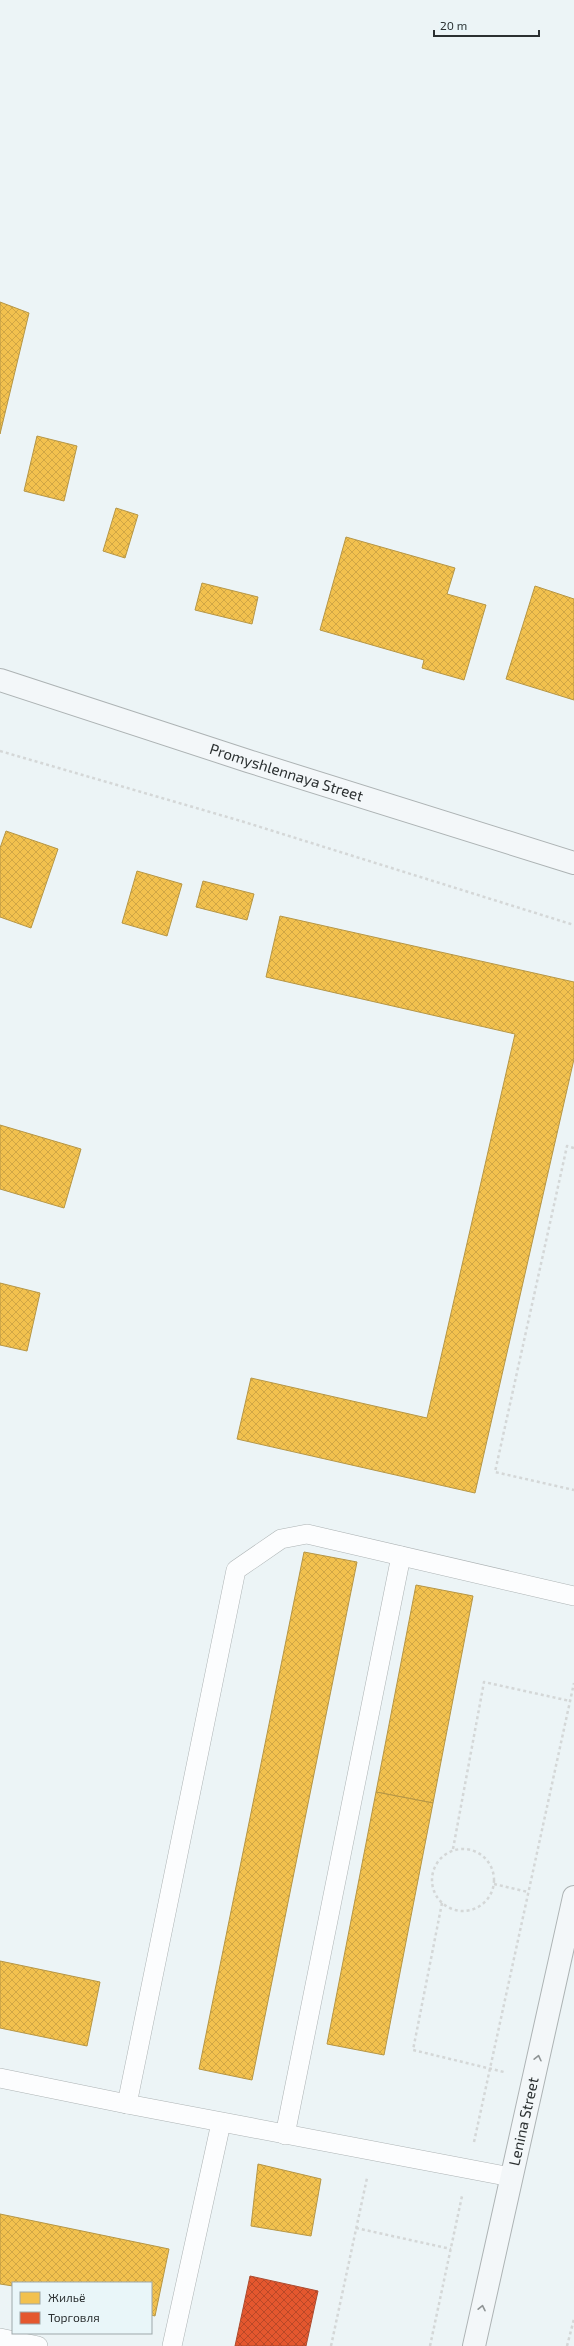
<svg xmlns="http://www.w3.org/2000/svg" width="574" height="2346" font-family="'Exo 2',sans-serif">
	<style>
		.homes { fill: url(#homes-cross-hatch); stroke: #b69645 }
		.shops { fill: url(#shops-cross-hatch); stroke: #ac4b2f }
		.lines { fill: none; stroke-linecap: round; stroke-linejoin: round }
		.lane-casing { stroke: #adb3b4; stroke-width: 20 }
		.secondary-casing { stroke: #adb3b4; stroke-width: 24 }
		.path { stroke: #d4d7d7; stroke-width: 2.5; stroke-dasharray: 3 3; stroke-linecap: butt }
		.lane { stroke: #fcfdfe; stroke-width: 19 }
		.secondary { stroke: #f3f7f9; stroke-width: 22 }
		.oneway { stroke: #8f9495 }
		.labels { text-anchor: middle; stroke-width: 4; stroke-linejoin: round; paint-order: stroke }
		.street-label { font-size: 15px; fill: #2b3031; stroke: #e9f6f9 }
	</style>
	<defs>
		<pattern id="homes-cross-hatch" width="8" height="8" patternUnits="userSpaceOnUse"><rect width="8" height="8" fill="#f2c14e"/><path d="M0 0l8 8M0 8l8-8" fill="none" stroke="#d0a645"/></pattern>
		<pattern id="shops-cross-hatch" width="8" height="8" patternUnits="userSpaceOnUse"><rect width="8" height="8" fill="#e4572e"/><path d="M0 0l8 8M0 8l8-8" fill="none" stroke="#b94828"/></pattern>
	</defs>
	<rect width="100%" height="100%" fill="#ecf4f6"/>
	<!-- homes -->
	<g class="homes">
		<polygon points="0,302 29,313 0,434"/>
		<polygon points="37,436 77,446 64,501 24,491"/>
		<polygon points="116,508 138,515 125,558 103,551"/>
		<polygon points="346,537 455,568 447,594 486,605 464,680 422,668 424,660 320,630"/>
		<polygon points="202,583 258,597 252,624 195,610"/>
		<polygon points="535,586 574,599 574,700 506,679"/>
		<polygon points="6,831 58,849 31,928 0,917 0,848"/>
		<polygon points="137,871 182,884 167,936 122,923"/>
		<polygon points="203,881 254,894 247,920 196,907"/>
		<polygon points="280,916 574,982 574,1059 475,1493 237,1439 251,1378 427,1418 515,1034 266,977"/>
		<polygon points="0,1125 81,1149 64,1208 0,1189"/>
		<polygon points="0,1283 40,1293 27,1351 0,1345"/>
		<polygon points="304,1552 357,1562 252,2080 199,2069"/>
		<polygon points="416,1585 473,1596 433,1803 376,1792"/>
		<polygon points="376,1792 433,1803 384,2055 327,2044"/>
		<polygon points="0,1961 100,1982 87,2046 0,2028"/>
		<polygon points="258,2164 321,2179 311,2236 251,2226"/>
		<polygon points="0,2214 169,2249 155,2316 151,2315 151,2283 13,2283 13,2286 0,2284"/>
	</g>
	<!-- shops -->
	<polygon class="shops" points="250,2276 318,2291 306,2346 235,2346"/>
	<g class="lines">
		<defs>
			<g id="lane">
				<polyline points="0,2078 127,2104"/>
				<polyline points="285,2135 401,1556"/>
				<polyline points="511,2177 127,2104 236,1570 281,1539 307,1534 574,1596"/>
				<polyline points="0,2338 38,2346"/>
				<polyline points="172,2346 221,2123"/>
			</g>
			<g id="secondary">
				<path id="s1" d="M0,680L248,761L574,863"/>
				<path id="s2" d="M474,2346L574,1897"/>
			</g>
		</defs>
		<!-- lane casing -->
		<use href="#lane" class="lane-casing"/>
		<!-- secondary casing -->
		<use href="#secondary" class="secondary-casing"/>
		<!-- path -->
		<g class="path">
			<polyline points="0,751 241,821 574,925"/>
			<polyline points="574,1148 567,1146 495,1472 574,1490"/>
			<circle cx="463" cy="1880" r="31"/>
			<polyline points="453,1849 484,1682 570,1701"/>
			<polyline points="494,1884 528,1892"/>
			<polyline points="442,1903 413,2050 504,2072"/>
			<polyline points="474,2142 574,1683"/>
			<polyline points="356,2228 451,2249"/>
			<polyline points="331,2346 367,2178"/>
			<polyline points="430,2346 462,2196"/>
			<polyline points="567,2346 574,2319"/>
		</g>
		<!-- lane -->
		<use href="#lane" class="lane"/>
		<!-- secondary -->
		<use href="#secondary" class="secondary"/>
	</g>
	<!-- one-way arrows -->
	<defs><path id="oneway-chevron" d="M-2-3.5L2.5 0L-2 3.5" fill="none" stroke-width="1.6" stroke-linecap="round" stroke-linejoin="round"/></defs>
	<g class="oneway">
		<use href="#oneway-chevron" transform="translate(538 2058) rotate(-77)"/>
		<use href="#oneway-chevron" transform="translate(482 2308) rotate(-78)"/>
	</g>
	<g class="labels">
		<!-- street labels -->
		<g class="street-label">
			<text dy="5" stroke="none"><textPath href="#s1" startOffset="301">Promyshlennaya Street</textPath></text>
			<text dy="5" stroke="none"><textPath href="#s2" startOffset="230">Lenina Street</textPath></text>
		</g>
	</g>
	<!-- legend -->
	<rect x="12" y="2282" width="140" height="52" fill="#e9f6f9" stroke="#9da7a9"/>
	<rect x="20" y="2292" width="20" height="12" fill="#f2c14e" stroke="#9da7a9"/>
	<text x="48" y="2302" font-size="12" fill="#2b3031">Жильё</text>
	<rect x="20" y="2312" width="20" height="12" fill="#e4572e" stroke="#9da7a9"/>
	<text x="48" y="2322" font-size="12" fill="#2b3031">Торговля</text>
	<!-- scale -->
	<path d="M434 30v6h105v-6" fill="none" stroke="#2b3031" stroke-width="2"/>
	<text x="440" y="30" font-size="12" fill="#2b3031" stroke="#e9f6f9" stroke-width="3" paint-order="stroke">20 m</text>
</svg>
